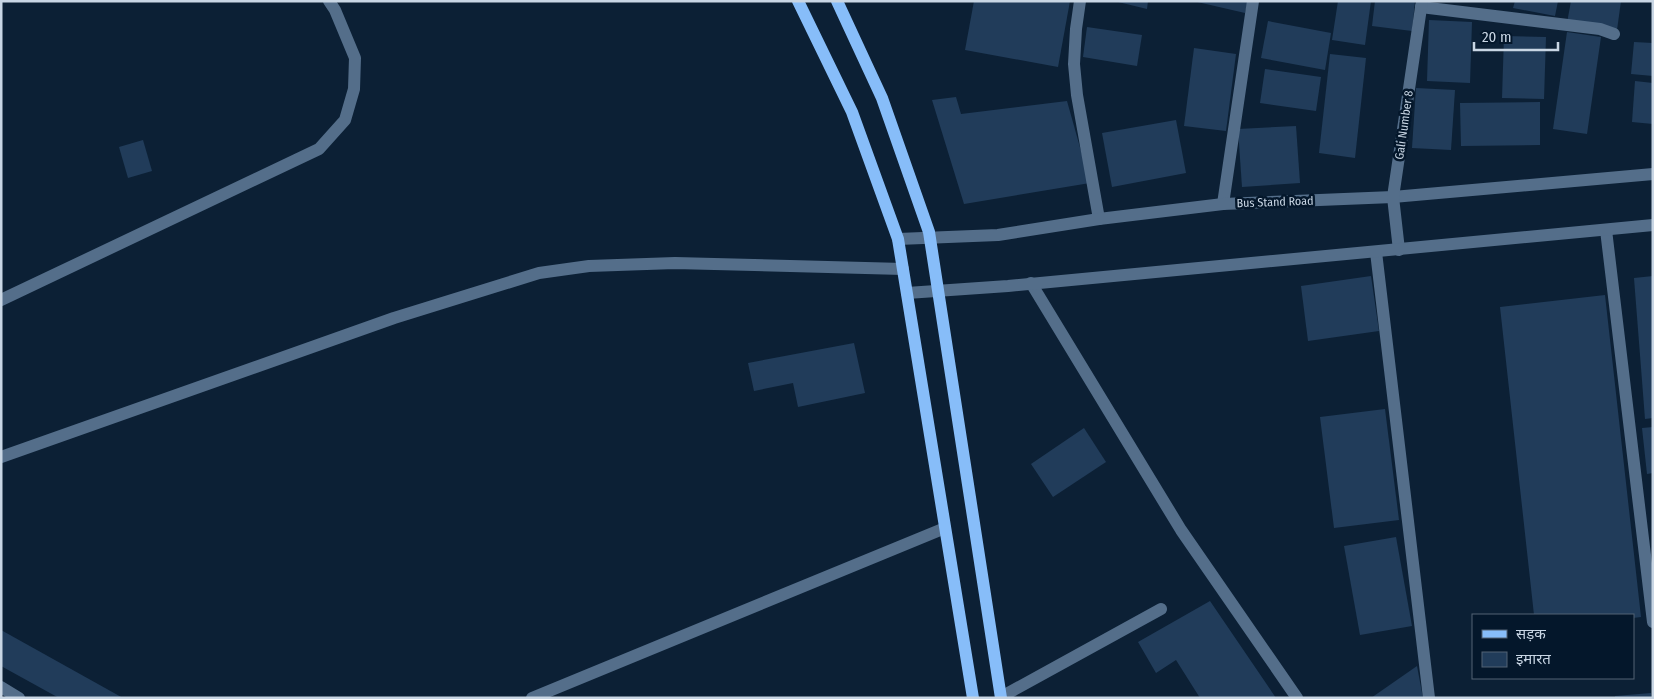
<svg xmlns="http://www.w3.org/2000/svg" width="1654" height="699" font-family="'Fira Sans Condensed','Noto Sans Devanagari',sans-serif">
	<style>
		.building { fill: #213c5a }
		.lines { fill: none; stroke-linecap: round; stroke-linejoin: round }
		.minor { stroke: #546e8a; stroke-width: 12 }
		.major { stroke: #87bdf9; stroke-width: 12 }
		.labels { text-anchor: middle; stroke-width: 5; stroke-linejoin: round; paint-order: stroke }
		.street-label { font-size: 12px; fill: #c9d6e4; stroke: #04172b }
	</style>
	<rect width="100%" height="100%" fill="#0c2035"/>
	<!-- building -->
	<g class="building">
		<polygon points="974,1 1070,1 1058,67 965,50"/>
		<polygon points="1114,1 1148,1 1147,9"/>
		<polygon points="1193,1 1248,1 1245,13"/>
		<polygon points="1338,1 1371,1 1365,45 1332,40"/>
		<polygon points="1375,1 1415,1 1412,31 1372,26"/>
		<polygon points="1515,1 1558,1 1555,16 1513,8"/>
		<polygon points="1571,1 1621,1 1617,30 1567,23"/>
		<polygon points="1429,20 1472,22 1470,83 1427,81"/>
		<polygon points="1268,21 1331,33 1325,70 1261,58"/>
		<polygon points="1087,27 1142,35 1137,66 1083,57"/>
		<polygon points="1567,32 1601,37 1587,134 1553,129"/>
		<polygon points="1504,36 1546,37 1544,99 1502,98"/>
		<polygon points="1634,42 1653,43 1653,76 1631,74"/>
		<polygon points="1194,48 1236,54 1226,131 1184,126"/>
		<polygon points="1330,54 1366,58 1355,158 1319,153"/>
		<polygon points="1265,69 1321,77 1316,111 1260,103"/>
		<polygon points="1635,81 1653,83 1653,124 1632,122"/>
		<polygon points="1416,88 1455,90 1451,150 1412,148"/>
		<polygon points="956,97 961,114 1067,101 1090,183 964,204 932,100"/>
		<polygon points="1540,102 1540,145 1461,146 1460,103"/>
		<polygon points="1176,120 1186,173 1112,187 1102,133"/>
		<polygon points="1296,126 1300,183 1242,187 1238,129"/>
		<polygon points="143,140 152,171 128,178 119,147"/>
		<polygon points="1371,276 1379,331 1308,341 1301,286"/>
		<polygon points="1653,276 1653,418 1645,419 1634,278"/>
		<polygon points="1605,295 1641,617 1633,618 1633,615 1534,615 1500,307"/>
		<polygon points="854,343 865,393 798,407 793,383 754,391 748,363"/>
		<polygon points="1385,409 1399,520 1334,528 1320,417"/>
		<polygon points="1653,427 1653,473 1647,474 1642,428"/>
		<polygon points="1084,428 1106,462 1053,497 1031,464"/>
		<polygon points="1396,537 1412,626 1360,635 1344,546"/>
		<polygon points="1210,601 1276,698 1200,698 1176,660 1156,673 1138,642"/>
		<polygon points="1,630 123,698 59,698 1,666"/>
		<polygon points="1417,666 1423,698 1371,698"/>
		<polygon points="1651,693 1651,698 1615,698 1615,696"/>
	</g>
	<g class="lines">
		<!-- minor -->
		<g class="minor">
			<polyline points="1080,1 1076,29 1074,64 1077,95 1099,219"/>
			<polyline points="1421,7 1600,29 1614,34"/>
			<polyline points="1223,204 1253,1"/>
			<polyline points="1606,230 1653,622"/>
			<polyline points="898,239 998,235 1099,219 1223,204 1393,197 1653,174"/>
			<polyline points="1399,250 1393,197 1422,1"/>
			<polyline points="1376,252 1429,698"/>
			<polyline points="1031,283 1181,530 1297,698"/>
			<polyline points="907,293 1008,286 1653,225"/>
			<polyline points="1,300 319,149 345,120 354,89 355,58 335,10 329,1"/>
			<polyline points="1,457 394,318 539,273 589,266 675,263 903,269"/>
			<polyline points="1,687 19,698"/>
			<polyline points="1001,697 1161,609"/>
			<polyline points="532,698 945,528"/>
		</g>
		<!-- major -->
		<g class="major">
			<polyline points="798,1 852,112 898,239 973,698"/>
			<polyline points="837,1 882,98 929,232 1001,698"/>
		</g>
	</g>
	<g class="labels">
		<!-- street labels -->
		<g class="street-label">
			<text transform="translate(1404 125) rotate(-82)" y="4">Gali Number 8</text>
			<text transform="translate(1275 202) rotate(-2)" y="4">Bus Stand Road</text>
		</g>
	</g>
	<!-- border -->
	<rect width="1654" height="699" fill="none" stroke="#c9d6e4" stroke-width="5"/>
	<!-- legend -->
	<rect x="1472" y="614" width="162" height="65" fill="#04172b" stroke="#536375"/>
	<rect x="1482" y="630" width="25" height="8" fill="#87bdf9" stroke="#536375"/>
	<text x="1516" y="639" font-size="15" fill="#c9d6e4">सड़क</text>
	<rect x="1482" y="652" width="25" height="15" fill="#213c5a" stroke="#536375"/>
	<text x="1516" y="664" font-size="15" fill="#c9d6e4">इमारत</text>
	<!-- scale -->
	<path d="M1474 42v8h84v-8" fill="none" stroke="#c9d6e4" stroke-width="2.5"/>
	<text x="1482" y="42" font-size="15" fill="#c9d6e4" stroke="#04172b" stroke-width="4" paint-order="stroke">20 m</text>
</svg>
